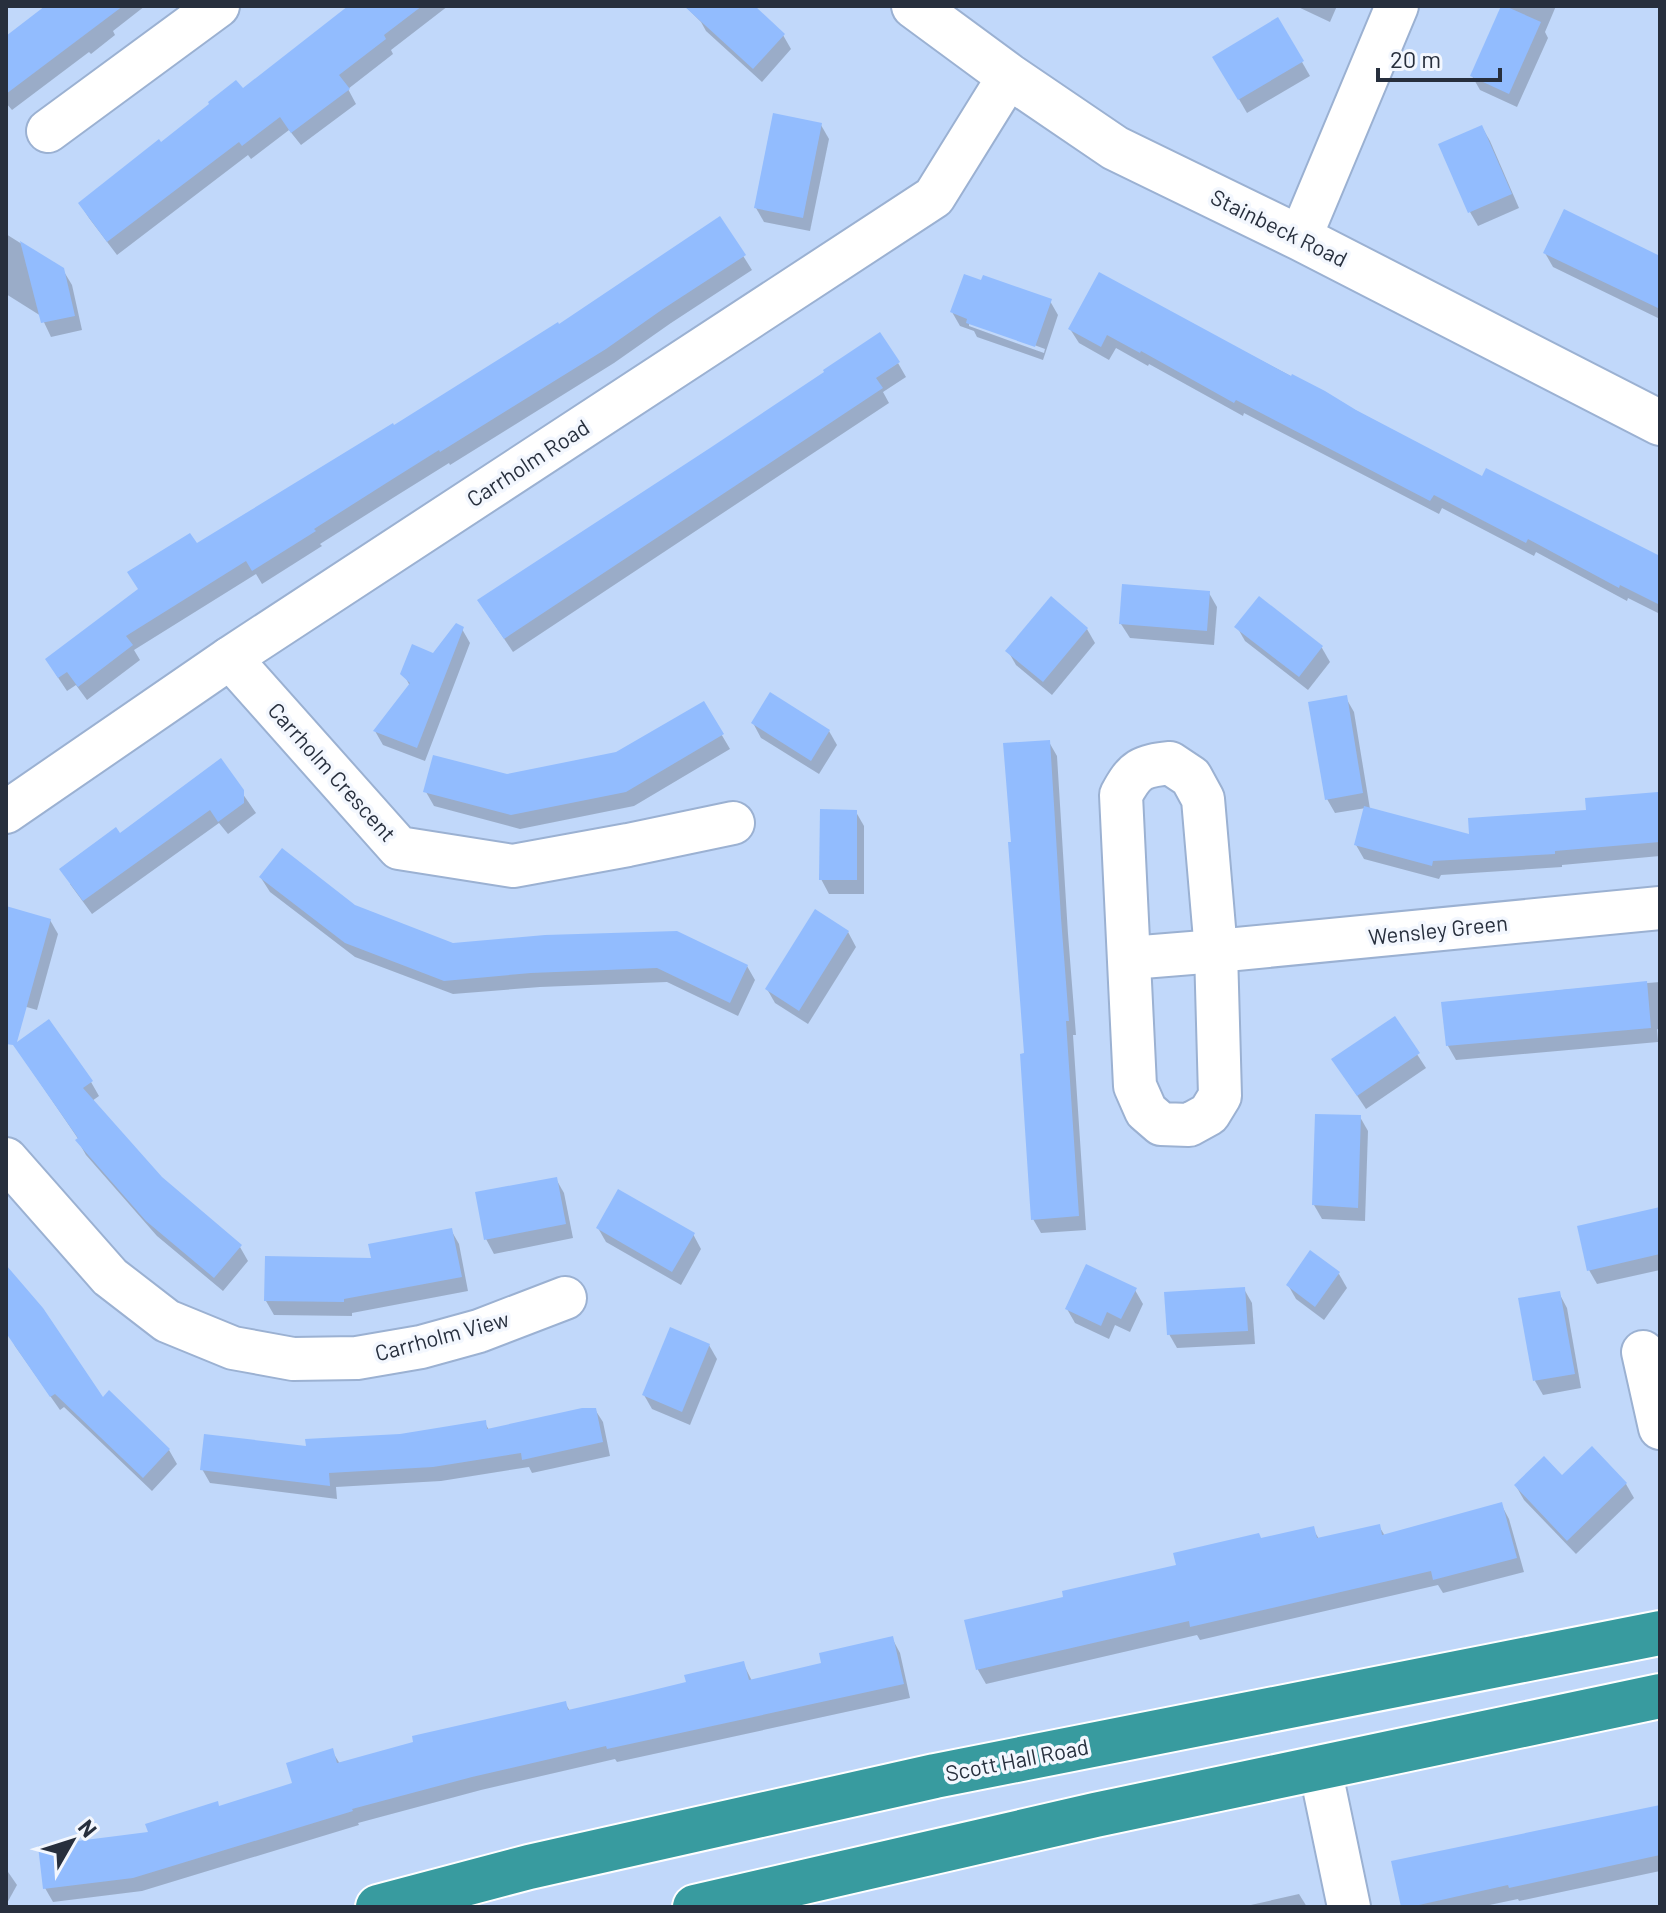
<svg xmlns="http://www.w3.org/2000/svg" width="1666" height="1913" font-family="Barlow,sans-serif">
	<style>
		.shadow { fill: #0003; fill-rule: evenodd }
		.building { fill: #92bcfe }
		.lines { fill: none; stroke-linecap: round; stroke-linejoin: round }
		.street-casing { stroke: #9bb1d2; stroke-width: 46 }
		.secondary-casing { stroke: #9bb1d2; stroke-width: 48 }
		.highway-casing { stroke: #fff; stroke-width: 48 }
		.street { stroke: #fff; stroke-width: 42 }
		.secondary { stroke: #fff; stroke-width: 44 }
		.highway { stroke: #389b9f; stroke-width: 44 }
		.labels { text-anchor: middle; stroke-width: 7; stroke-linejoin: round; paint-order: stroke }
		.street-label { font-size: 22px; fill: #272f3d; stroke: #f3f7fe }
	</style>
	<rect width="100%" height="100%" fill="#c1d8fa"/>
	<!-- shadow -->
	<g class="shadow">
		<polygon points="51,6 145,6 113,31 115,35 91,54 89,52 12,110 6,103 6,38"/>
		<polygon points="351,6 448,6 391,50 393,54 348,89 356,104 301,145 289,130 251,159 248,155 117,255 89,218 80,204 160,144 242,90"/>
		<polygon points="685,6 751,6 783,35 791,49 762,82 706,31 701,22"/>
		<polygon points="1296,6 1337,6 1330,22"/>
		<polygon points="1503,6 1556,6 1545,32 1548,38 1517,107 1480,90 1472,76"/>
		<polygon points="1278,20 1310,76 1247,113 1215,58"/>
		<polygon points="821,125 829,139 810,231 764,222 756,208"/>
		<polygon points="1482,127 1490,141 1519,208 1478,226 1470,212 1441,145"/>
		<polygon points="720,219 752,270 671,323 614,363 450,465 449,463 396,496 320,544 322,546 262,584 256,574 134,650 140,660 87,700 76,685 67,691 55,673 196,546 558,327"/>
		<polygon points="6,234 63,270 72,285 82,330 51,337 41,316 6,294"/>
		<polygon points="1545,253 1660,257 1660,319 1553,267"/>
		<polygon points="1100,275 1483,478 1660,559 1660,614 1628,598 1627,601 1536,552 1534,556 1442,508 1439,514 1244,413 1243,416 1149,364 1148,366 1116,348 1109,360 1079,343 1070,329"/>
		<path d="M1050,301L1058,315L1043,360L977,337L974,331L960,326L952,312ZM969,321L1045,349L1044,353L969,326Z"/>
		<polygon points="898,363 906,377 883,392 889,403 513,652 488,615"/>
		<polygon points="1209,593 1217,607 1214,645 1130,638 1121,624"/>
		<polygon points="1259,598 1322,648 1330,662 1308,690 1245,641 1237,627"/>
		<polygon points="462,629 470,643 425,761 383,745 375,731 410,686 403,673 434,655"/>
		<polygon points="1087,629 1095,643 1052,695 1016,665 1008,651"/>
		<polygon points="1346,698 1354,712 1370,809 1471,837 1588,812 1657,794 1660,799 1660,856 1562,865 1562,867 1441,875 1439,879 1364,859 1356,845 1366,808 1335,813 1327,799"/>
		<polygon points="703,703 730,749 634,806 520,829 434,806 426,792 617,754"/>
		<polygon points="753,723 829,731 837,745 819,774 761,738"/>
		<polygon points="1049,742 1057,756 1068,934 1076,1035 1073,1035 1086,1230 1041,1233 1033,1219 1026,1055 1013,844"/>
		<polygon points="220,761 256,813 228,834 219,823 92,914 70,884 120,836"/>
		<polygon points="856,812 864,826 864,894 829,894 821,879"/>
		<polygon points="261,878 354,907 452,945 747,966 755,980 738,1016 667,982 540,987 453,994 355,957 270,892"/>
		<polygon points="50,920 58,934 37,1010 6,1001 6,924"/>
		<polygon points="848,932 856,947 808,1024 775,1003 767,989"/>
		<polygon points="1660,982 1660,1030 1657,1029 1658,1042 1456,1060 1448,1046 1443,1004 1562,990"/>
		<polygon points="1394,1019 1426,1068 1366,1109 1342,1073"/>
		<polygon points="15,1046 91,1082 99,1096 92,1101 160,1178 240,1247 248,1261 223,1291 157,1236 86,1155 78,1141 79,1140"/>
		<polygon points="1360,1117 1368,1131 1365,1221 1322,1219 1314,1205"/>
		<polygon points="556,1179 564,1193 573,1238 494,1254 486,1239"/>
		<polygon points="1660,1217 1660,1270 1597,1284 1589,1270"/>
		<polygon points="598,1228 693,1234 701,1249 681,1285 606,1242"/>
		<polygon points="451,1230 459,1244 468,1291 352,1313 352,1316 274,1315 266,1301"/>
		<polygon points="6,1268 103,1400 169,1450 177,1464 152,1491 64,1407 60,1410 15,1346 6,1325"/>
		<polygon points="1339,1274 1347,1288 1324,1320 1296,1299 1288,1285"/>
		<polygon points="1244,1289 1252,1303 1255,1344 1177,1348 1169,1334"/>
		<polygon points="1135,1290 1143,1304 1130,1332 1115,1325 1109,1339 1075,1323 1067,1309"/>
		<polygon points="1559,1293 1567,1308 1581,1388 1543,1395 1535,1381"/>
		<polygon points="709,1345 717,1359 690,1425 652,1409 644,1395"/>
		<polygon points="594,1408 603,1422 610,1456 532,1473 529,1467 441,1481 336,1487 337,1499 210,1483 202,1469 308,1448 485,1423 489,1430"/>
		<polygon points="1562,1478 1626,1484 1634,1498 1576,1554 1524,1500 1516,1486"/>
		<polygon points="1501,1504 1509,1519 1524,1572 1443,1593 1438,1585 1200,1640 1197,1635 986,1684 978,1670 967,1621 1066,1599 1261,1540 1313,1529 1319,1539 1379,1526 1385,1536"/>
		<polygon points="892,1638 900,1653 910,1698 617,1762 615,1759 481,1790 358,1823 359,1825 142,1891 53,1902 45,1888 150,1834 220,1808 295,1785 332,1751 340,1764 565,1703 570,1711 689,1684 743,1663 752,1681 824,1664"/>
		<polygon points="1660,1807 1660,1871 1519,1901 1518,1899 1480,1907 1403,1907"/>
		<polygon points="6,1869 17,1885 6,1905"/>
		<polygon points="1299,1894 1307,1907 1242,1907"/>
	</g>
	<!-- building -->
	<g class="building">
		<polygon points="45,6 123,6 6,94 6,36"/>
		<polygon points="348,6 422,6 384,35 386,39 339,75 350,89 291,133 280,117 242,146 239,142 107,242 78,203 159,139 161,142 209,104 208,102 236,80 243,88"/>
		<polygon points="684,6 755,6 785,34 753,69"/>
		<polygon points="1501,6 1505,6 1541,22 1509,94 1470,76"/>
		<polygon points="1278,17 1304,61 1238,100 1212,57"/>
		<polygon points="773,113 822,123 803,218 754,208"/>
		<polygon points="1482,125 1512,194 1468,213 1438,144"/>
		<polygon points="1564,209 1660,256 1660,309 1543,253"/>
		<polygon points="720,216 746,255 663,309 606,349 440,452 439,450 388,482 314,529 316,531 252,571 246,561 126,636 133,645 78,687 67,672 58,678 45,659 138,589 127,572 190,533 197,543 393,423 394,425 558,322 559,324"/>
		<polygon points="20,241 64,268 75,316 41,323"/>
		<polygon points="1099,272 1291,376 1292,374 1325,391 1356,410 1482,476 1486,468 1660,556 1660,605 1620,585 1619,588 1528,539 1526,543 1434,495 1430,501 1236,400 1234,403 1141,351 1140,353 1107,335 1101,347 1068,329"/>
		<polygon points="964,274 981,280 983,275 1052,299 1035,347 966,323 967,319 950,312"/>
		<polygon points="880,332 900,362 876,378 883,388 504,639 477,600 710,448 824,372 823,370"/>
		<polygon points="1122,584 1210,591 1207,631 1119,624"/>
		<polygon points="1051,596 1088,628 1043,682 1005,651"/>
		<polygon points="1259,596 1323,646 1299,677 1234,627"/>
		<polygon points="456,623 464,627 417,748 373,731 410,683 400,674 412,644 433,653"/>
		<polygon points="770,692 830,730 811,761 751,723"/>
		<polygon points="1347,695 1363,793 1325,800 1308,702"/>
		<polygon points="704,701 724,734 626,792 511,815 423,792 433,755 507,774 616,752"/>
		<polygon points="1050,740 1061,918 1069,1021 1066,1021 1079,1216 1031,1220 1020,1054 1024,1053 1008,842 1011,842 1003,743"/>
		<polygon points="221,758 244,790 244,803 218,822 210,810 83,901 59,869 116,827 120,833"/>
		<polygon points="1658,792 1660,842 1555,851 1555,854 1433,861 1432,866 1354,845 1364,806 1469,834 1468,818 1586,810 1585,798"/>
		<polygon points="820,809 857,810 857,880 819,880"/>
		<polygon points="282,848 355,905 453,943 545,935 677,931 748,965 730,1003 657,968 531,973 444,981 345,943 259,877"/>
		<polygon points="6,906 51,919 17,1042 49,1019 93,1081 83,1088 162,1177 242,1245 214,1278 146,1221 75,1140 78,1138 13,1045 6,1044"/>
		<polygon points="815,909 849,931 799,1011 765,989"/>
		<polygon points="1647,981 1651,1028 1446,1046 1441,1002"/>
		<polygon points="1395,1016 1420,1053 1357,1096 1331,1059"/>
		<polygon points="1315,1114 1361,1115 1358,1208 1312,1205"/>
		<polygon points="557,1177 566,1224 484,1240 475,1192"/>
		<polygon points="618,1189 695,1233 672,1272 596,1228"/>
		<polygon points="1660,1207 1660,1254 1587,1271 1577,1226"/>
		<polygon points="452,1228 462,1277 344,1299 344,1302 264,1301 265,1256 371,1258 368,1244"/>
		<polygon points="1310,1250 1340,1272 1315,1307 1286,1285"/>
		<polygon points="1086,1264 1137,1288 1121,1319 1107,1312 1101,1326 1065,1309"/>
		<polygon points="6,1265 43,1308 103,1397 109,1390 170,1449 143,1478 55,1394 50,1397 6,1333"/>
		<polygon points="1245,1287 1248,1331 1167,1335 1164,1292"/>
		<polygon points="1560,1291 1575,1374 1533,1381 1518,1298"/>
		<polygon points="670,1327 710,1344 682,1412 642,1395"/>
		<polygon points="582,1408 596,1408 603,1442 522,1460 521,1453 433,1467 329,1473 330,1486 200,1470 204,1434 306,1446 305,1439 400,1434 486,1420 487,1429"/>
		<polygon points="1592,1446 1627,1483 1567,1541 1514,1485 1544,1456 1562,1475"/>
		<polygon points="1502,1502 1517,1558 1433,1580 1431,1571 1190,1627 1189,1621 976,1670 964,1620 1063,1597 1062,1591 1176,1565 1173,1553 1259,1533 1261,1538 1314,1526 1317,1538 1380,1524 1382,1535"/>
		<polygon points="893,1636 904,1684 607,1749 606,1746 472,1777 352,1809 353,1811 133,1878 43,1889 38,1846 148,1832 145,1824 218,1801 219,1806 292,1783 286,1763 333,1748 337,1763 413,1742 412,1736 566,1701 568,1710 633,1695 686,1682 684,1675 744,1661 749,1680 821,1663 819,1653"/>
		<polygon points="1660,1805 1660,1855 1509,1888 1508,1885 1410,1907 1401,1907 1391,1861"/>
	</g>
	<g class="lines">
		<defs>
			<g id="street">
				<polyline points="48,131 218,6"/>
				<polyline points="1300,238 1397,6"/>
				<polyline points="230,658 399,848 513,866 628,845 733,823"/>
				<path d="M1170,763L1191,777L1203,799L1216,951L1220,1096L1209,1114L1189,1125L1161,1124L1146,1111L1135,1086L1121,795C1135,769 1141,766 1170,763Z"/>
				<polyline points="6,812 230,658 934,197 1009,76"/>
				<polyline points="1130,958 1216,951 1660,908"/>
				<polyline points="6,1159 110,1277 167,1321 233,1348 293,1359 357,1358 421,1347 479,1331 565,1298"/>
				<polyline points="1643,1352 1660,1428"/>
				<polyline points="1320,1768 1349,1907"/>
			</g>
			<polyline id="secondary" points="914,6 1009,76 1115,148 1300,238 1660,423"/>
			<g id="highway">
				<polyline points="378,1907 529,1867 935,1776 1660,1633"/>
				<polyline points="695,1907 1095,1815 1660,1696"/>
			</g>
		</defs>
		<!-- street casing -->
		<use href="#street" class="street-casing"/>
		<!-- secondary casing -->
		<use href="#secondary" class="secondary-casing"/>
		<!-- highway casing -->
		<use href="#highway" class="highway-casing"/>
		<!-- street -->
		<use href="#street" class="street"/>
		<!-- secondary -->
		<use href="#secondary" class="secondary"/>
		<!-- highway -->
		<use href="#highway" class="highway"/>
	</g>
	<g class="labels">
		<!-- street labels -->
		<g class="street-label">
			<text transform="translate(1279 228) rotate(26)" y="8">Stainbeck Road</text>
			<text transform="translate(528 463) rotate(-33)" y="8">Carrholm Road</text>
			<text transform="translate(332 772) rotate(48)" y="8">Carrholm Crescent</text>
			<text transform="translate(1438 930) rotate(-6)" y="8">Wensley Green</text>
			<text transform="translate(442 1336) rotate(-15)" y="8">Carrholm View</text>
			<text transform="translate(1017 1760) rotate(-11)" y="8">Scott Hall Road</text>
		</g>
	</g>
	<!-- border -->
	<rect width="1666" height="1913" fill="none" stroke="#272f3d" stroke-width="16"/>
	<!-- north arrow -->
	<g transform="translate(72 1841) rotate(51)" stroke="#f3f7fe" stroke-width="6" paint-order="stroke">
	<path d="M0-6L14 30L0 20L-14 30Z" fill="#272f3d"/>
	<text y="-12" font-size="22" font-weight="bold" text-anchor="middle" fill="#272f3d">N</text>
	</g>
	<!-- scale -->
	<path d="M1378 68v12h122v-12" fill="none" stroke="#272f3d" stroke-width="4"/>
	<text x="1390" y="68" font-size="24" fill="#272f3d" stroke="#f3f7fe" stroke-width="6" paint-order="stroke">20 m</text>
</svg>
